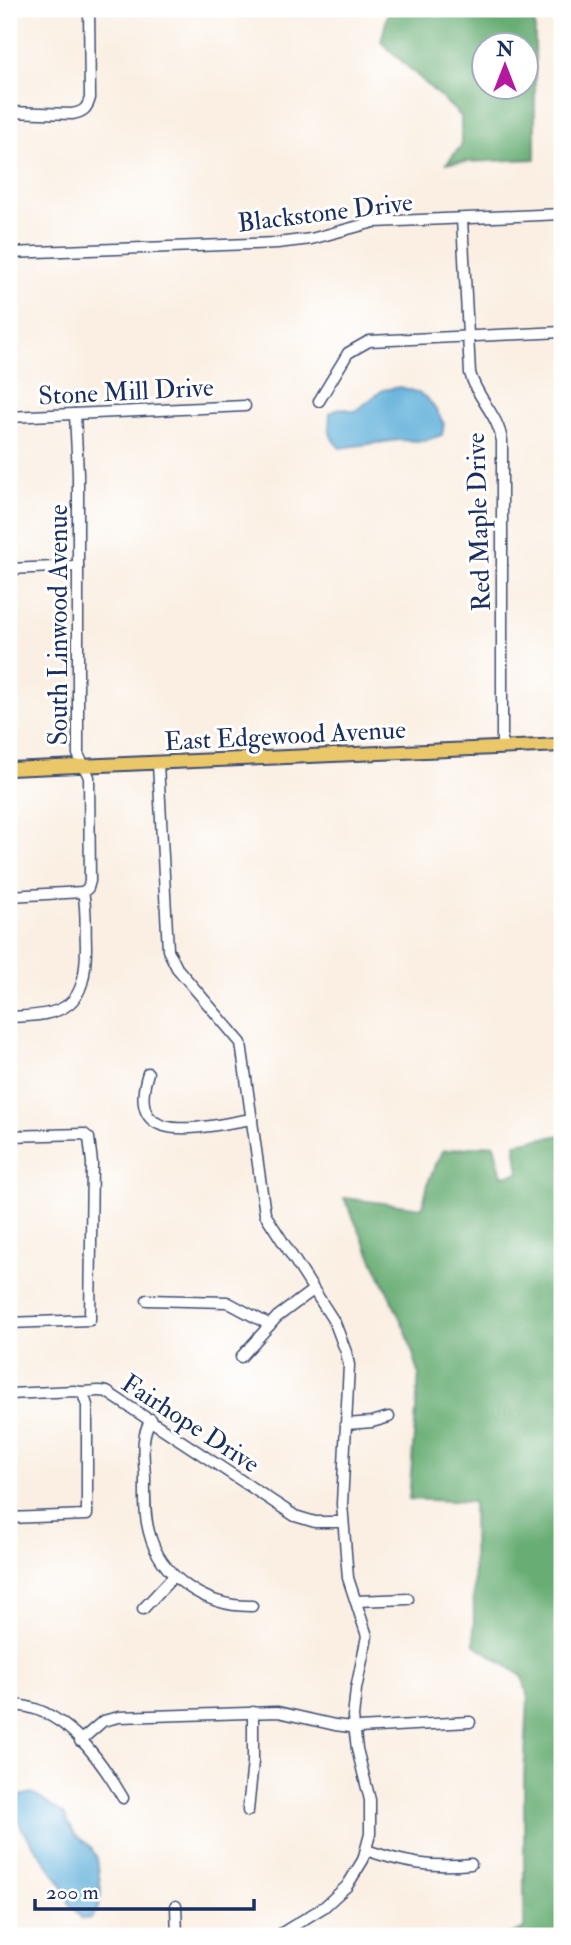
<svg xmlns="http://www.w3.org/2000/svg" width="571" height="1945" font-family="'IM FELL Double Pica',serif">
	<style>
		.forest { fill: #68ad73; stroke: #426e68; stroke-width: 2; fill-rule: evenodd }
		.water { fill: #5dafd9; stroke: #3c6f9c; stroke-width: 2 }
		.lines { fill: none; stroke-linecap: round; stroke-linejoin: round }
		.minor-casing { stroke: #3c4c72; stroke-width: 13 }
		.major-casing { stroke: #3c4c72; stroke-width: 16 }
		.minor { stroke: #fff; stroke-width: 10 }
		.major { stroke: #eac769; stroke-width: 12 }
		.labels { text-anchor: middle; stroke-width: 6; stroke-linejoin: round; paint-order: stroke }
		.street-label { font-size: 26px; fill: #1b2f5e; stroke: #fff }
	</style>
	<rect width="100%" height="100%" fill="#fff"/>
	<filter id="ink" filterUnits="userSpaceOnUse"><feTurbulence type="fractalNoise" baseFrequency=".0143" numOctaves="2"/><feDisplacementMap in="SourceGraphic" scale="14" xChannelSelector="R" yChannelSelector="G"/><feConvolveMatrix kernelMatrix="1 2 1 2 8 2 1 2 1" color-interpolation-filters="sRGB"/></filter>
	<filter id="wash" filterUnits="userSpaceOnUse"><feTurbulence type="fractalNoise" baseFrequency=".00686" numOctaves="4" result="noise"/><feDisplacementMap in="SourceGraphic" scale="28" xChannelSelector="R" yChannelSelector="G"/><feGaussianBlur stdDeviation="1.57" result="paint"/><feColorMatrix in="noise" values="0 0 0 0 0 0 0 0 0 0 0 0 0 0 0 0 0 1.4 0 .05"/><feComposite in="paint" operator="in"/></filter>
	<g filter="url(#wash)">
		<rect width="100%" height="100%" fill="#faefe2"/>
		<!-- forest -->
		<g class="forest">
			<path d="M389,9H535V159L447,163L461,146V116L381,42ZM484,46H526V88H484Z"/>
			<polygon points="562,1135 562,1936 505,1936 524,1929 524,1777 528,1699 523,1677 474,1644 473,1502 409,1499 419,1373 406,1331 344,1198 422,1208 429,1180 442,1151 494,1144 502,1176 519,1173 515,1143"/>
		</g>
		<!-- water -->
		<g class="water">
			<path d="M400,387C428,394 430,399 444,424L442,435L424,441L399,440L340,448C328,438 329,428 330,413L340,408L355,411L383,390Z"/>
			<polygon points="32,1793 64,1814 75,1835 90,1846 97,1858 101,1891 99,1907 91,1918 82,1919 69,1903 66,1891 21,1827 13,1808 19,1796"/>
		</g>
	</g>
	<g filter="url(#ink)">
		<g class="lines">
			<defs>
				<g id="minor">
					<path d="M9,112L72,114C83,112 87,109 90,98L89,9"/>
					<path d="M462,219L470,373C477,399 498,414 502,441V748"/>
					<polyline points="9,253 277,243 311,239 374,222 562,214"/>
					<polyline points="319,401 348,353 369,341 562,332"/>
					<polyline points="9,417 245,406"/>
					<polyline points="9,569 78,566"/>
					<polyline points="158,764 168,950 177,968 241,1043 265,1214 335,1323 346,1352 349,1365 342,1504 348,1578 367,1636 356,1689 353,1717 357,1749 370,1800 370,1834 363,1860 347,1886 324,1907 277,1936"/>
					<polyline points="9,896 83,892"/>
					<path d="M9,1017C66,1015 86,1008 86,946C85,928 87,910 83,892L88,888L90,881L89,777L78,754V474L75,414"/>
					<path d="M148,1073C123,1152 208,1125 252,1119"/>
					<polyline points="9,1136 84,1134 89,1138 92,1163 90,1320 9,1323"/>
					<polyline points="147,1300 227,1302 270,1325"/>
					<polyline points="241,1357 277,1317 313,1290"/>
					<path d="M9,1394L75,1391C86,1394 95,1389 107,1392L295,1516L315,1522H343"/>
					<path d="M151,1419C140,1437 144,1457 145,1477C145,1495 144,1514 149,1532C160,1577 206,1607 252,1606"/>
					<polyline points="347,1424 372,1422 389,1417"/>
					<polyline points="9,1518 87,1515 87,1405 83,1394"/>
					<polyline points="356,1601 408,1599"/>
					<polyline points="143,1609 174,1576"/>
					<path d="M9,1705C62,1704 99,1757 123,1798"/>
					<polyline points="80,1741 103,1721 119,1717 278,1712 335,1725 358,1728 470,1722"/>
					<polyline points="248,1811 253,1761 253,1712"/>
					<path d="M366,1850C404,1863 431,1868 471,1864"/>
					<polyline points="176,1906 177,1936"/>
					<polyline points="9,1935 10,1936"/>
				</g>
				<polyline id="major" points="9,769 562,745"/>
			</defs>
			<!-- minor casing -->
			<use href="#minor" class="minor-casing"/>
			<!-- major casing -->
			<use href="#major" class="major-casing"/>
			<!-- minor -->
			<use href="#minor" class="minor"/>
			<!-- major -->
			<use href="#major" class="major"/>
		</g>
	</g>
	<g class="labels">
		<!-- street labels -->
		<g class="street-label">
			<text transform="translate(325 212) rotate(-7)" y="9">Blackstone Drive</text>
			<text transform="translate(126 391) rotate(-3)" y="9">Stone Mill Drive</text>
			<text transform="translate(478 522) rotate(-92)" y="9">Red Maple Drive</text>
			<text transform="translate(58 625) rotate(-90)" y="9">South Linwood Avenue</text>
			<text transform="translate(285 735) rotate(-3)" y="9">East Edgewood Avenue</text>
			<text transform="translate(191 1423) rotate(33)" y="9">Fairhope Drive</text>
		</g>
	</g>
	<!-- margin -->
	<rect width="571" height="1945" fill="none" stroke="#fff" stroke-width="35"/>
	<!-- north arrow -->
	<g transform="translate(505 66)"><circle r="33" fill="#ffffff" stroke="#a4acbf" stroke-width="2"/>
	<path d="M0-5L12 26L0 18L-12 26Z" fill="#b5179e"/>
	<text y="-10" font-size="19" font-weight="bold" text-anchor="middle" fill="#1b2f5e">N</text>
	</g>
	<!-- scale -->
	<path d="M35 1899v10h219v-10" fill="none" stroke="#1b2f5e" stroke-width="3.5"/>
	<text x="46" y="1899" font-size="21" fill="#1b2f5e" stroke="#ffffff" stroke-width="5" paint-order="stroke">200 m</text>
</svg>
